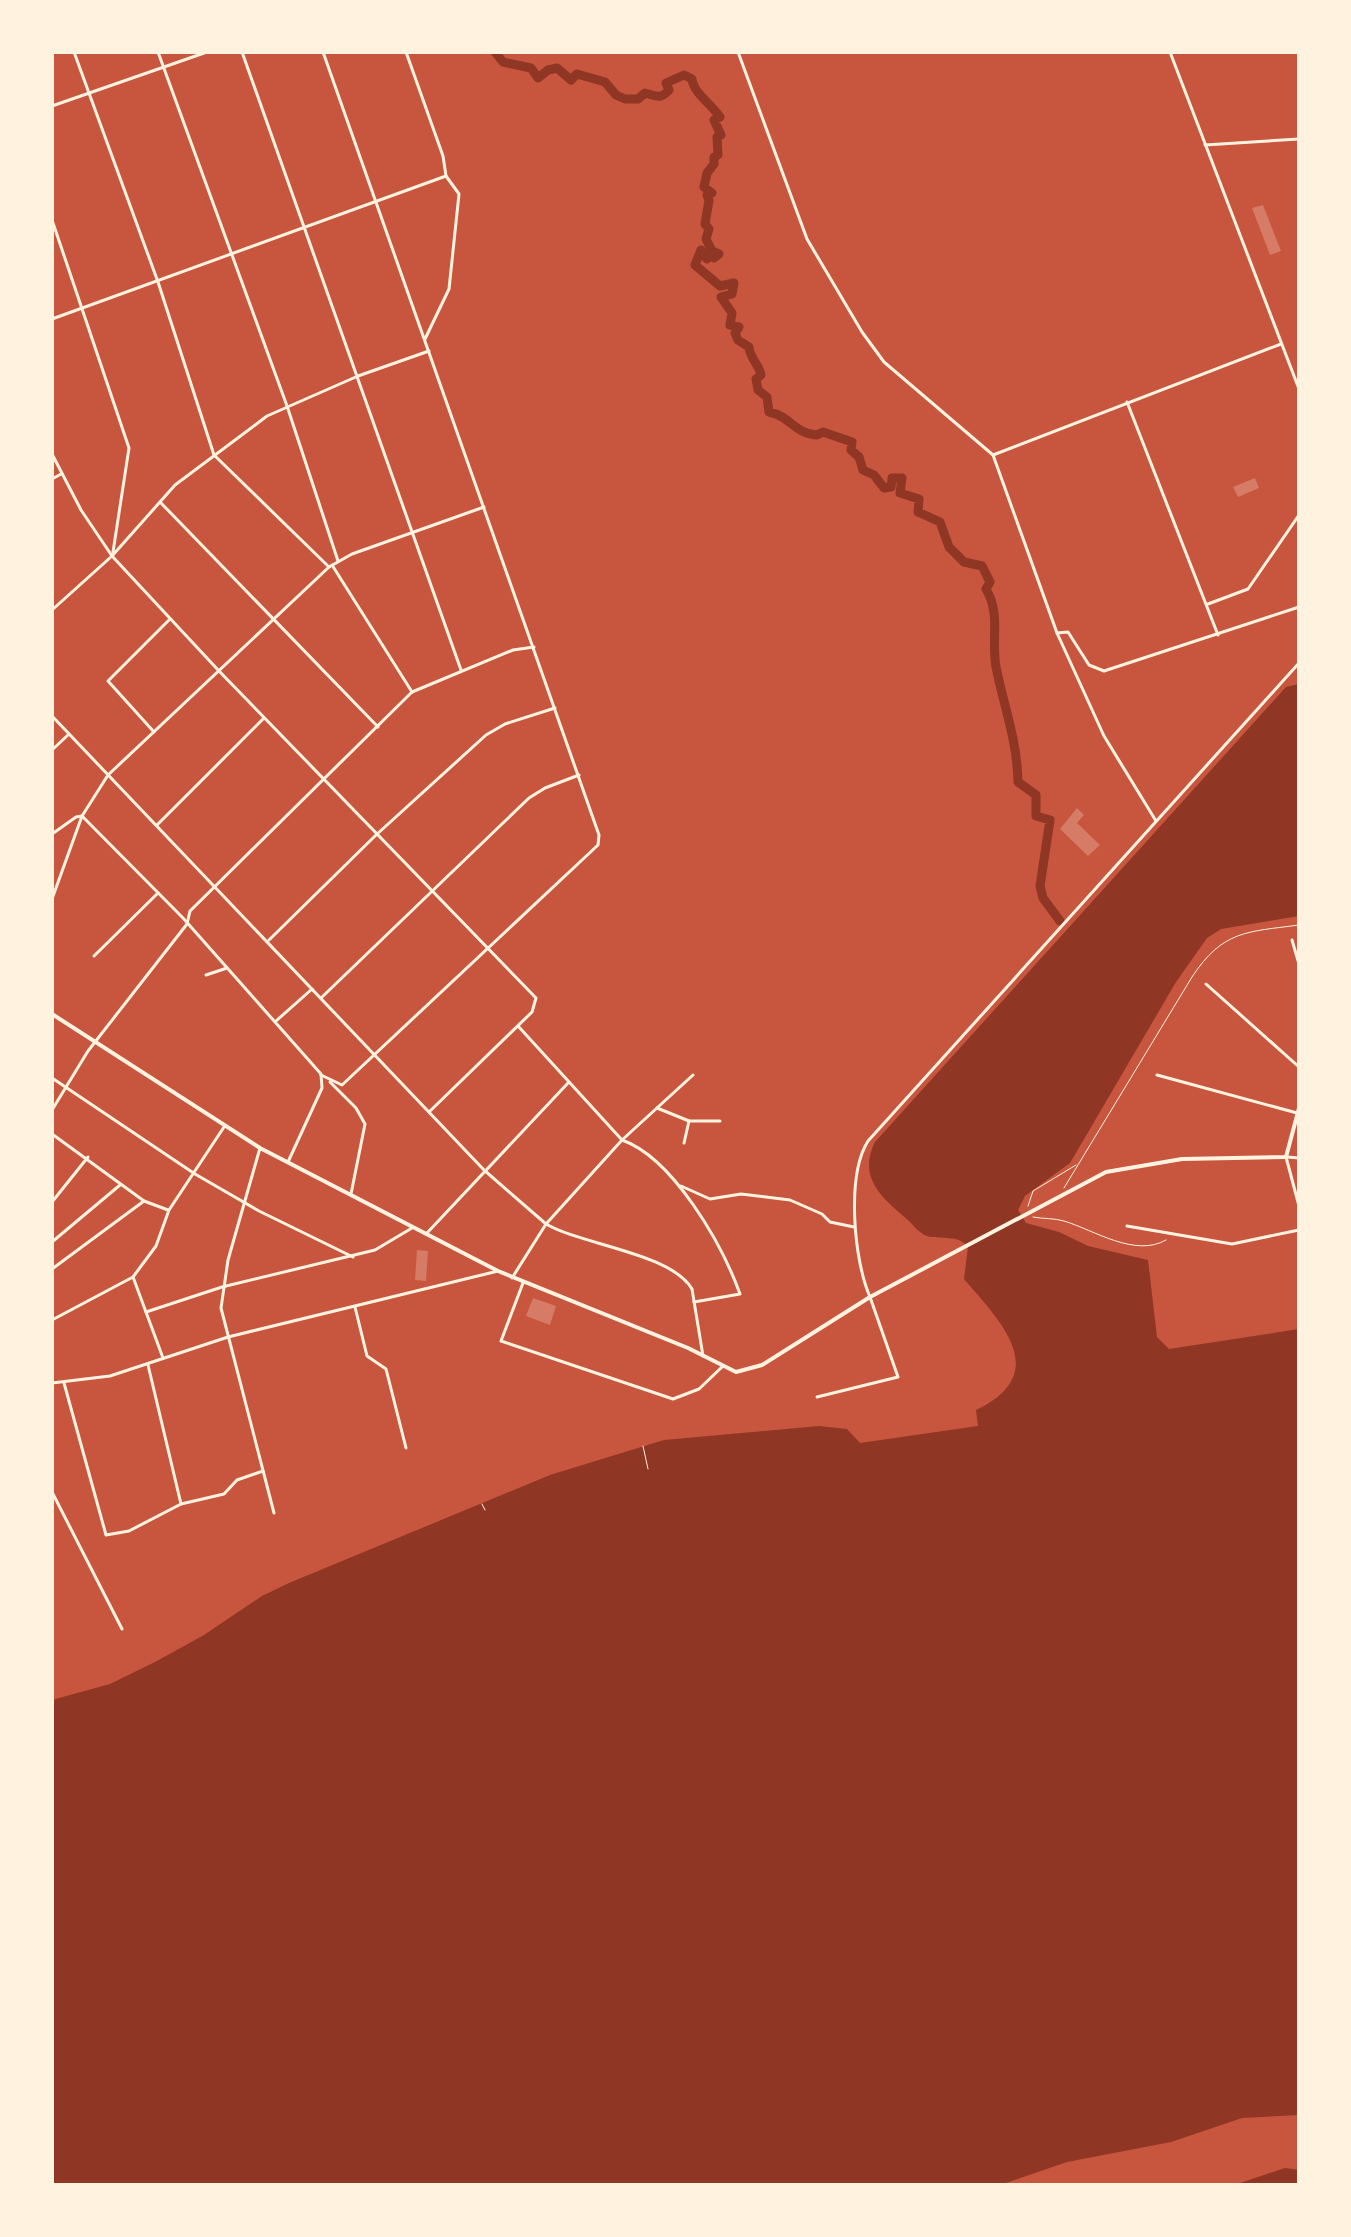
<svg xmlns="http://www.w3.org/2000/svg" width="1351" height="2237" font-family="Rubik,sans-serif">
	<style>
		.water { fill: #8f3625 }
		.lines { fill: none; stroke-linecap: round; stroke-linejoin: round }
		.river { stroke: #8f3625; stroke-width: 9 }
		.building { fill: #d67c66 }
		.path { stroke: #fff3e0; stroke-width: 1 }
		.minor { stroke: #fff3e0; stroke-width: 3 }
		.tertiary { stroke: #fff3e0; stroke-width: 3 }
		.secondary { stroke: #fff3e0; stroke-width: 4 }
	</style>
	<rect width="100%" height="100%" fill="#c8553d"/>
	<!-- water -->
	<g class="water">
		<path d="M1299,684V916L1221,929L1207,938L1176,982L1070,1163L1025,1196L1018,1210L1026,1223L1059,1232L1088,1246L1148,1260L1157,1337L1169,1349L1299,1329V2115L1242,2118L1171,2142L1067,2162L1000,2185H52V1700L110,1684L155,1662L204,1635L262,1596L289,1583L550,1475L664,1440L819,1426L847,1429L860,1443L978,1426L976,1410C1053,1373 1001,1322 964,1279L968,1247C958,1234 942,1240 927,1236C919,1233 914,1226 908,1220C883,1199 857,1178 875,1142L1286,687Z"/>
		<polygon points="1285,2168 1299,2170 1299,2185 1234,2185"/>
	</g>
	<g class="lines">
		<!-- river -->
		<path class="river" d="M495,52L503,62L531,68L538,78L548,70L557,68L571,80L577,74L605,82L616,95L625,99H638L645,93C657,96 660,100 669,90L666,83L684,75L692,79C693,92 711,104 720,117L714,120L721,135L717,137L718,155L714,157V164L707,173L704,187L712,193L707,195L709,200L705,224L709,229L706,239L712,251L719,254L714,258L711,254L707,259L701,250L695,265L720,286L734,283L732,294L721,297L732,313L730,325L739,327L735,333L738,340L749,347C750,359 759,364 761,375L756,379L758,390L767,397L769,412C792,417 793,433 817,435L823,432L852,442L851,450L859,457L863,470L874,475L884,488L891,487L892,478H902L900,493L919,499L918,512L940,522L949,547L964,562L982,566L990,582L986,589C1001,614 991,639 996,667C1004,707 1017,739 1018,782L1036,795V816L1050,820L1040,886L1043,898L1060,921"/>
	</g>
	<!-- building -->
	<g class="building">
		<polygon points="1263,205 1281,251 1270,255 1252,208"/>
		<polygon points="1255,478 1259,488 1238,497 1233,487"/>
		<polygon points="1077,808 1084,815 1077,823 1100,845 1088,856 1060,829"/>
		<polygon points="417,1250 428,1251 426,1281 415,1280"/>
		<polygon points="533,1298 556,1306 550,1325 526,1316"/>
	</g>
	<g class="lines">
		<!-- path -->
		<g class="path">
			<path d="M1064,1188L1192,977C1223,930 1247,932 1299,925"/>
			<polyline points="1028,1206 1033,1191 1076,1165"/>
			<path d="M1033,1217C1043,1219 1054,1218 1064,1221C1094,1230 1135,1258 1166,1240"/>
			<polyline points="643,1446 648,1469"/>
			<polyline points="482,1504 485,1510"/>
		</g>
		<!-- minor -->
		<g class="minor">
			<polyline points="74,52 158,282 214,455 329,567"/>
			<polyline points="158,52 287,406 338,561"/>
			<polyline points="242,52 461,670"/>
			<polyline points="560,52 578,52"/>
			<polyline points="738,52 807,239 862,332 884,362 993,455 1057,633 1104,736 1156,821"/>
			<polyline points="52,106 207,52"/>
			<polyline points="1205,145 1299,139"/>
			<polyline points="52,220 129,448 113,552"/>
			<polyline points="425,339 449,289 459,194 446,176"/>
			<polyline points="1127,402 1218,635"/>
			<polyline points="52,454 81,510 112,556 219,671 536,998 532,1012 429,1112"/>
			<polyline points="993,455 1281,344"/>
			<polyline points="52,479 61,474"/>
			<polyline points="161,503 378,727"/>
			<polyline points="332,565 412,692"/>
			<polyline points="1208,604 1248,589 1299,515"/>
			<polyline points="52,610 112,556 175,485 267,416 358,376 429,351"/>
			<polyline points="1057,633 1068,632 1089,665 1104,671 1299,607"/>
			<polyline points="154,732 108,681 170,619"/>
			<polyline points="52,750 69,734"/>
			<polyline points="82,816 183,918 321,1074 322,1088 288,1162"/>
			<polyline points="157,825 264,718"/>
			<polyline points="52,834 76,817 82,816"/>
			<polyline points="52,899 82,816 108,775 329,567 352,554 484,507"/>
			<polyline points="269,940 376,835 486,735 505,724 555,708"/>
			<polyline points="1292,940 1299,964"/>
			<polyline points="94,956 158,893"/>
			<polyline points="206,975 227,968"/>
			<polyline points="1206,984 1299,1067"/>
			<polyline points="321,998 529,798 545,788 579,775"/>
			<polyline points="276,1021 312,989"/>
			<path d="M518,1026L622,1140C673,1158 722,1244 740,1294L694,1302"/>
			<polyline points="321,1075 342,1085 598,845 599,835 323,52"/>
			<path d="M693,1075L622,1140L546,1224C582,1245 671,1253 692,1289L703,1356"/>
			<polyline points="1157,1075 1297,1113"/>
			<polyline points="52,1078 195,1174 259,1211 353,1257"/>
			<polyline points="330,1082 356,1108 365,1124 351,1194"/>
			<polyline points="657,1108 689,1121 720,1121"/>
			<polyline points="52,1110 88,1051 187,924 190,911 412,692 513,650 534,647"/>
			<polyline points="52,1134 144,1201 168,1210"/>
			<polyline points="684,1143 689,1121"/>
			<polyline points="260,1148 228,1260 221,1308 274,1513"/>
			<polyline points="1286,1157 1299,1206"/>
			<polyline points="681,1186 710,1199 741,1194 790,1200 822,1214 830,1222 854,1227"/>
			<polyline points="52,1202 88,1157"/>
			<polyline points="1127,1226 1232,1244 1299,1230"/>
			<polyline points="427,1233 568,1083"/>
			<polyline points="52,1242 120,1185"/>
			<polyline points="52,1269 144,1201"/>
			<polyline points="523,1283 501,1341 673,1399 699,1389 722,1367"/>
			<polyline points="355,1307 367,1356 386,1369 406,1448"/>
			<polyline points="146,1312 222,1287 375,1250 412,1228"/>
			<polyline points="52,1320 133,1277"/>
			<polyline points="163,1358 133,1277 156,1246 169,1210 224,1127"/>
			<polyline points="148,1365 181,1504"/>
			<polyline points="64,1383 106,1535 129,1531 181,1504 224,1494 237,1480 263,1471"/>
			<polyline points="817,1397 898,1377 870,1297"/>
			<polyline points="52,1492 122,1629"/>
		</g>
		<!-- tertiary -->
		<g class="tertiary">
			<polyline points="1170,52 1299,389"/>
			<polyline points="52,319 446,176 443,156 406,52"/>
			<polyline points="52,716 484,1170 546,1224 512,1278"/>
			<polyline points="1287,1157 1299,1158"/>
			<path d="M870,1297C854,1261 846,1176 868,1141L1299,663"/>
			<polyline points="52,1383 110,1376 228,1337 498,1271"/>
		</g>
		<!-- secondary -->
		<polyline class="secondary" points="52,1014 260,1148 498,1271 688,1348 736,1372 762,1365 870,1297 1106,1172 1182,1159 1286,1157 1299,1108"/>
	</g>
	<!-- border -->
	<rect width="1351" height="2237" fill="none" stroke="#fff3e0" stroke-width="108"/>
</svg>
